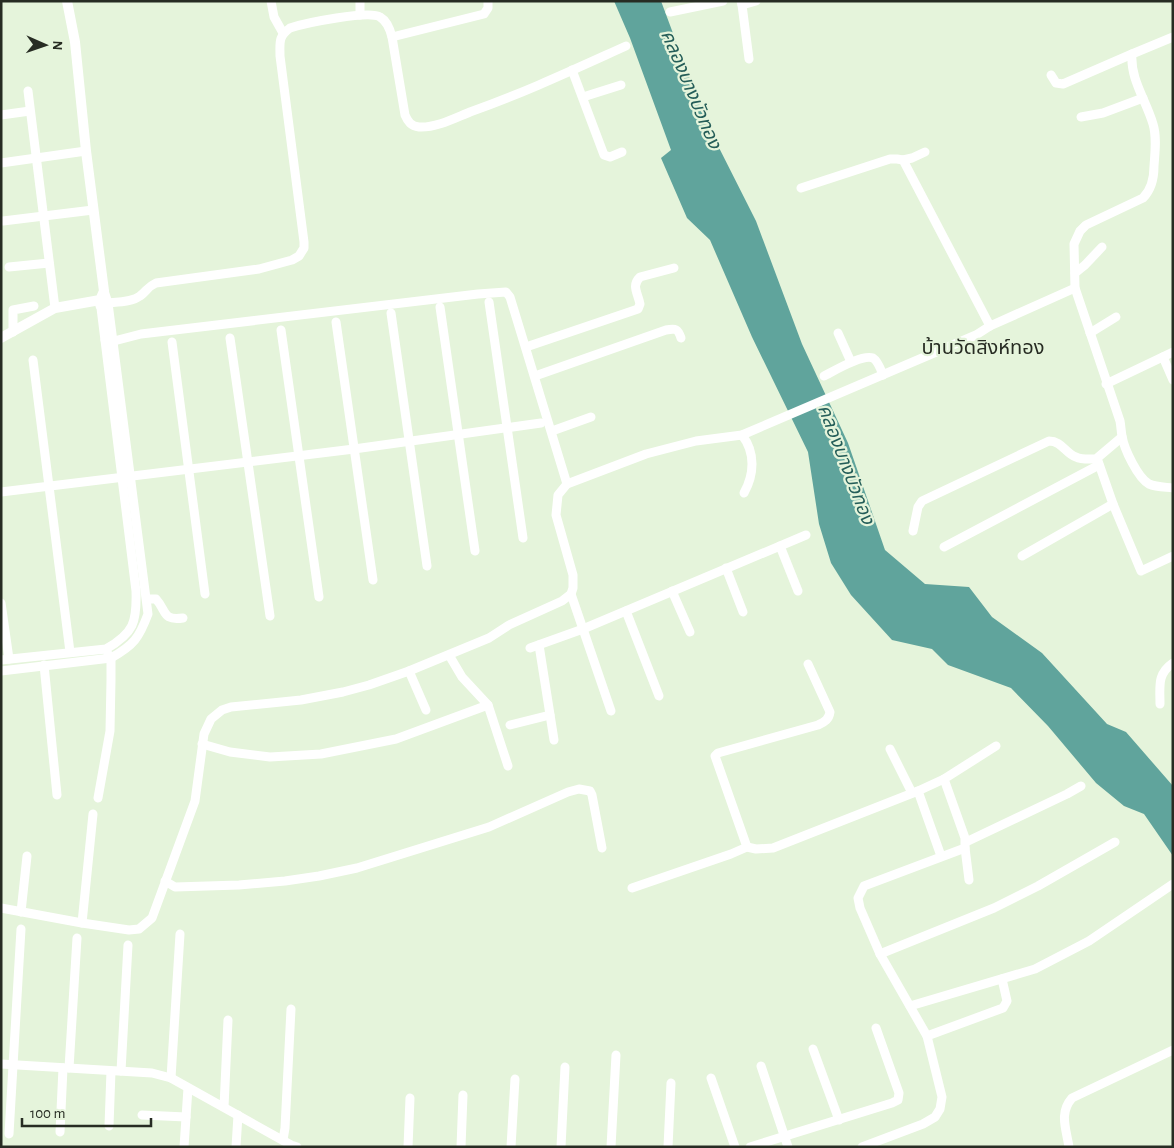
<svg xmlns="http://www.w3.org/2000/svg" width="1174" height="1148" font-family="'Alegreya Sans','Noto Sans Thai',sans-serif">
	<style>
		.water { fill: #60a49c }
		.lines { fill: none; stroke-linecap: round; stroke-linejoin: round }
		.minor { stroke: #fff; stroke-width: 9 }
		.tertiary { stroke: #fff; stroke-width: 10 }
		.labels { text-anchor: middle; stroke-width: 4.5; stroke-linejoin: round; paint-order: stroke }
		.water-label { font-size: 19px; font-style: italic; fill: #245d58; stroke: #e5f4db }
		.quarter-label { font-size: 20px; fill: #272c23; stroke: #e5f4db }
	</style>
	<rect width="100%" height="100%" fill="#e5f4db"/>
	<!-- water -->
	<polygon class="water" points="614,1 661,1 706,122 756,221 802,344 848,443 885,550 925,584 969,587 992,617 1042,653 1107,724 1126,732 1173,786 1173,856 1144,814 1124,806 1096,783 1048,726 1011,688 948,665 932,649 892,640 851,595 831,563 819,524 808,452 752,337 710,240 687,218 661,158 671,150 630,38"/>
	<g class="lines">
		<!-- minor -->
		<g class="minor">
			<polyline points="271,1 274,17 283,33"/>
			<polyline points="360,1 360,15"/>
			<polyline points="741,1 742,5 756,1"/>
			<polyline points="742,5 749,59"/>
			<polyline points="670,12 723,1"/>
			<polyline points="392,37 484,14 488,8 488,1"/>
			<path d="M1173,37L1132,54C1130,79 1146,100 1153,124C1157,137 1155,152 1154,166C1154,178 1152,189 1143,198L1086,225L1080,231L1074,244L1075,288L1120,421C1121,426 1121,431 1122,436C1124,449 1138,478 1149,484C1156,487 1165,487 1173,488"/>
			<polyline points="572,70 604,155 610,157 622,152"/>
			<polyline points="1051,75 1056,83 1063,84 1132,54"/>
			<polyline points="28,91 55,308"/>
			<polyline points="583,97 621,85"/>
			<polyline points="1,115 30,111"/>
			<polyline points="1081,117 1103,113 1143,98"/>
			<polyline points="903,160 912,158 925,152"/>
			<polyline points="1,163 86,151"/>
			<polyline points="801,188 890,159 897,159 903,160 990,326"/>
			<polyline points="3,221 93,210"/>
			<polyline points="9,267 49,263"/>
			<polyline points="1075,273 1085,265 1102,247"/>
			<path d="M104,291L108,303C118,302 132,302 140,296C147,291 147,287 156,283L259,269L292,260L299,256L304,248V242L280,56C280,42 278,37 290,28C305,23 369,10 380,17C387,21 390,29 392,37L405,115C408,122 411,126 419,127C436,128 455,118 470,112C524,93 575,69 626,46"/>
			<polyline points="489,302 523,538"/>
			<polyline points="440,307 475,551"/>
			<polyline points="391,313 427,566"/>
			<polyline points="336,322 373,580"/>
			<polyline points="281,330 319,597"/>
			<polyline points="13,332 13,310 34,306"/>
			<polyline points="838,333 851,362"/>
			<polyline points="1090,333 1116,317"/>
			<polyline points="230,338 270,616"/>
			<polyline points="105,340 114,341 141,334 478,294 506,292 510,297 567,484"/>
			<polyline points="172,342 205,594"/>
			<path d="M526,347L638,309L640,304C638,293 631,286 640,277L674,268"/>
			<polyline points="1163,357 1173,380"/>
			<polyline points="33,360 70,652"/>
			<path d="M535,376L666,330C676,328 678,329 681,338"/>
			<path d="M824,376C834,371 862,354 873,358C878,361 881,370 883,375"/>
			<polyline points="1106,384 1173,352"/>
			<polyline points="552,431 591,417"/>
			<path d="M742,435C756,453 754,475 744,493"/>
			<polyline points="1,492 354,449 541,423"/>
			<polyline points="1113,504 1141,571 1173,556"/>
			<path d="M913,531L918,507L922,501L1049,441C1062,441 1065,453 1076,457C1082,460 1090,459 1096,459L1122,437"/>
			<polyline points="780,546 798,591"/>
			<polyline points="944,547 1099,465"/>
			<polyline points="1022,556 1113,504 1098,461"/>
			<polyline points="726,568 743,612"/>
			<polyline points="672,591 690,632"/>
			<polyline points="571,594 611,711"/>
			<path d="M147,599H156C167,611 162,621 183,618"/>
			<polyline points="1,603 9,659"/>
			<polyline points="626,611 659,696"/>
			<polyline points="539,645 554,740"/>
			<polyline points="530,648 583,629 806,535"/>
			<polyline points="449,655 462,677 488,705 508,766"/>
			<path d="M1,660L106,649C134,633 137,622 136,591L100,300"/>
			<polyline points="44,665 57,795"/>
			<path d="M1,671L111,658C134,645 139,638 148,614L108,303L100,306"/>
			<polyline points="409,671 426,710"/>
			<path d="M1160,704C1160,686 1157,674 1173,663"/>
			<polyline points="510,725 550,715"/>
			<polyline points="202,744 230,752 270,757 321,754 396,739 488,705"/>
			<polyline points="890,749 912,793"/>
			<polyline points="918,791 944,779"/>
			<polyline points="98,798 110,731 111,680 111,658 108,654"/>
			<polyline points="966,842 1067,794 1081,786"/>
			<path d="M747,847L715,756L718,753L818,725C825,722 829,719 830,712L808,664"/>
			<polyline points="965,848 969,880"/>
			<polyline points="165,881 175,887 239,885 285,881 319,876 357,868 489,827 568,792 579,789 590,791 592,795 602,848"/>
			<polyline points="632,888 731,854 747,847 756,849 773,848 918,791 941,856"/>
			<polyline points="1,908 82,923 129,930 139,929 152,918 195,801 204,734 211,719 222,710 231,707 301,700 343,692 369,685 409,671 489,638 509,625 562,601 571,594 573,588 573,575 556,515 558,495 567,484 646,454 696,441 742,435 976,335 990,326 1075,288"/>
			<polyline points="21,912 27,856"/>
			<polyline points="82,923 93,814"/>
			<polyline points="880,954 994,908 1038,886 1115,842"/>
			<polyline points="910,1006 1035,969 1089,941 1173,884"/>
			<polyline points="927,1036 1003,1008 1007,1001 1002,979"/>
			<polyline points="813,1049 839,1120"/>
			<polyline points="1,1064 152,1073 171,1078 291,1145 297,1147"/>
			<polyline points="761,1066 788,1147"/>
			<polyline points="69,1068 77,938"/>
			<polyline points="121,1071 128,945"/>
			<polyline points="171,1078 180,934"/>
			<polyline points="711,1078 735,1147"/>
			<polyline points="224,1107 228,1020"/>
			<polyline points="142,1115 186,1117"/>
			<polyline points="109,1126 111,1071"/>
			<polyline points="60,1132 63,1068"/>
			<polyline points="9,1134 21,929"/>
			<polyline points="283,1140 285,1128 291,1009"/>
			<polyline points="184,1147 188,1088"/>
			<polyline points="236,1147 238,1115"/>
			<polyline points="408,1147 410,1098"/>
			<polyline points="461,1147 463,1095"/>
			<polyline points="511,1147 515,1079"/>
			<polyline points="561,1147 565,1067"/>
			<polyline points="611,1147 616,1055"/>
			<polyline points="668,1147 671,1083"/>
			<polyline points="750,1147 892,1103 898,1100 899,1093 876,1028"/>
			<polyline points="862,1147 923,1124 935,1117 940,1109 942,1097 927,1036 880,954 860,908 858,898 864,886 965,848 965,838 944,779 996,746"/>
			<path d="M1069,1147C1066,1128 1059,1113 1072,1098L1173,1050"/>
		</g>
		<!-- tertiary -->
		<polyline class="tertiary" points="1,338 55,308 100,300 104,291 86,151 75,42 67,1"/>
	</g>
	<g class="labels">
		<!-- water labels -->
		<g class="water-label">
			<text transform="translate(692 89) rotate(67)" y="7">คลองบางบัวทอง</text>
			<text transform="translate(847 464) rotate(69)" y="7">คลองบางบัวทอง</text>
		</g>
		<!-- quarter labels -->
		<g class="quarter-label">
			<text x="983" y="354">บ้านวัดสิงห์ทอง</text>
		</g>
	</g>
	<!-- border -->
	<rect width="1174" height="1148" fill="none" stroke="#272c23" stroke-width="5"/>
	<!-- north arrow -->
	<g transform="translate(45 45) rotate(92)" stroke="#e5f4db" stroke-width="4" paint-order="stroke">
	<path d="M0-4L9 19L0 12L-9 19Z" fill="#272c23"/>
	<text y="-8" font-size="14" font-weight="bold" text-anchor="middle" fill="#272c23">N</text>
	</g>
	<!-- scale -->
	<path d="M22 1118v8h129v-8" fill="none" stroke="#272c23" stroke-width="2.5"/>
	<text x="30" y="1118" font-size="15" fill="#272c23" stroke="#e5f4db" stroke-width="4" paint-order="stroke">100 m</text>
</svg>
